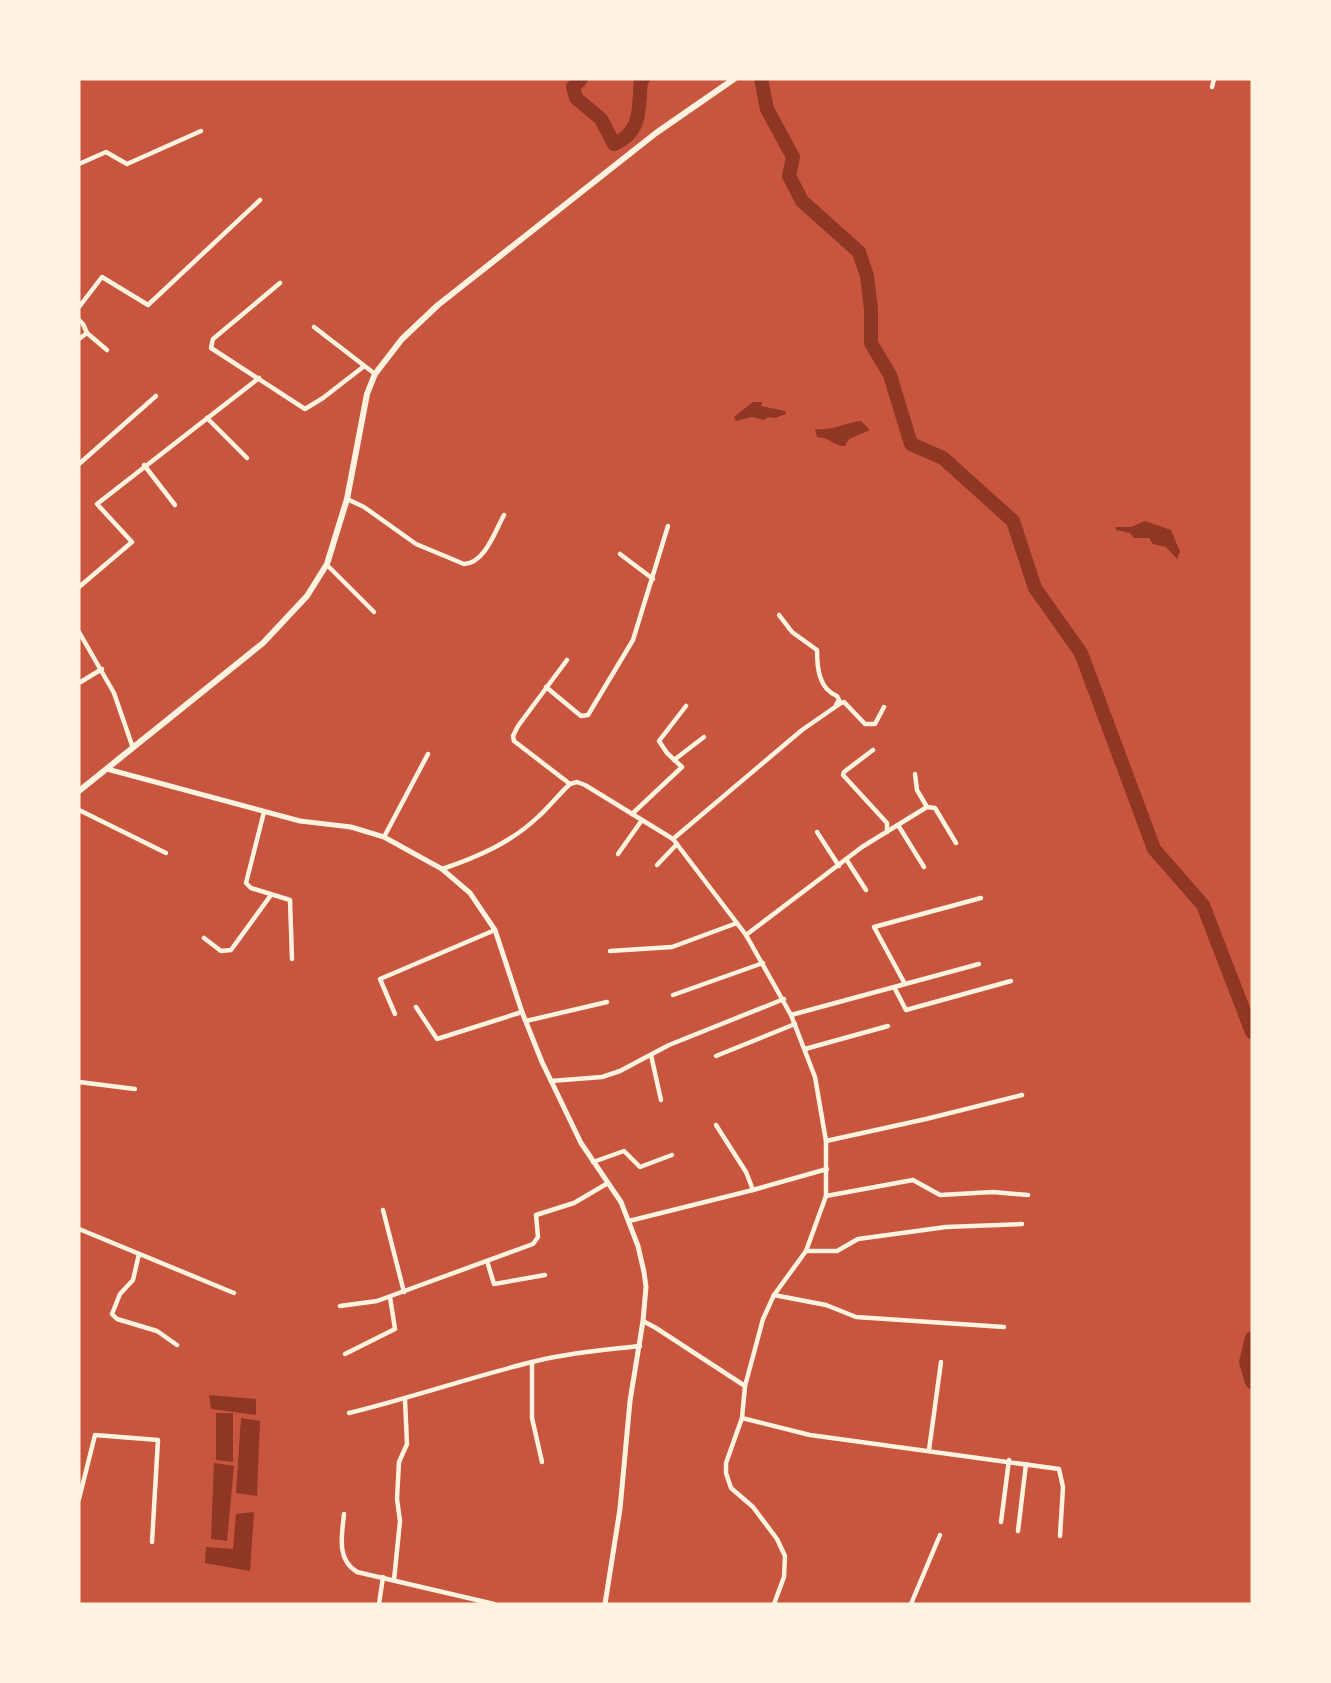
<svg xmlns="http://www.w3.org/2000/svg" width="1331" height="1683" font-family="'Sofia Sans Condensed',sans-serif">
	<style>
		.water { fill: #8f3625 }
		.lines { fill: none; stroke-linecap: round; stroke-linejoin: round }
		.river { stroke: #8f3625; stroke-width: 14 }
		.minor { stroke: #fff3e0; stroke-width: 4.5 }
		.tertiary { stroke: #fff3e0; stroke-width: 5 }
		.secondary { stroke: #fff3e0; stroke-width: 6 }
	</style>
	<rect width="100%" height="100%" fill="#c8553d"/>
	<!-- water -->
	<g class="water">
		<polygon points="753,402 762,402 761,406 785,411 786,414 775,418 768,417 764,420 752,417 736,421 734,417"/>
		<path d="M861,421L870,430L849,439L845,446C834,446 831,438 817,437L815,429C833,431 844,423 861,421Z"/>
		<polygon points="1145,521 1171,530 1180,552 1177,559 1166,547 1153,544 1149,538 1134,538 1130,533 1116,530 1115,527 1131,527"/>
		<polygon points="209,1395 256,1399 256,1415 211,1409"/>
		<polygon points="216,1413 233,1413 233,1462 216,1460"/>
		<polygon points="241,1418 260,1421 257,1496 236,1493"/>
		<polygon points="214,1463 234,1466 227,1541 211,1539"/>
		<polygon points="254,1512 250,1571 205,1563 206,1547 233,1549 236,1514"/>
	</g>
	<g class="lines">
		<!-- river -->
		<g class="river">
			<path d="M581,79L573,87L576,98L601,119L614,144C643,132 638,108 641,81L643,79"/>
			<polyline points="761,79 767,109 793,157 789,176 802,201 859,252 867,276 871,309 871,343 890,375 911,444 943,458 1013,521 1035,588 1081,653 1154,849 1203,905 1252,1032"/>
			<polyline points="1252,1338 1246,1362 1252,1382"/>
		</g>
		<!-- minor -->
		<g class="minor">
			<polyline points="1212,87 1214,79"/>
			<polyline points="79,164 106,152 127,164 201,131"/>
			<polyline points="280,283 213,339 211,348 305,409 323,398 363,367"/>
			<polyline points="79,307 102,277 148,305 260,200"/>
			<polyline points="79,320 83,324 87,333 107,350"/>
			<polyline points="314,327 375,374"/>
			<polyline points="79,339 87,333"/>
			<polyline points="207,418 247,458"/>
			<polyline points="79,464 156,396"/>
			<polyline points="144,465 175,505"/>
			<path d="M347,499L364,507L416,544L464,564C485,563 495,531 504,515"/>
			<polyline points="620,554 653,579"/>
			<polyline points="327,565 374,612"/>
			<polyline points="79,587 132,542 97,504 259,378"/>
			<path d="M779,615L792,632L817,650C817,668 819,689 837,696L839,700L836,705"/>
			<polyline points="79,632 114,693 133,748"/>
			<polyline points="567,660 518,726 513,736 514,741 570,784 577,782 585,785 673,839 746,935 791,1015 815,1077 826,1141 826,1196 806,1251 774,1295 763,1319 745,1386 742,1418 726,1463 726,1473 731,1488 753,1507 777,1539 785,1556 784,1577 774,1604"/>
			<polyline points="79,683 102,669"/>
			<polyline points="546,687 581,716 588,715 633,640 668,526"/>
			<polyline points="873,750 844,772 843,775 887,823 887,832"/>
			<polyline points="674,760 704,737"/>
			<polyline points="915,774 917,790 927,807"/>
			<polyline points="79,810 166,853"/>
			<polyline points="264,812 246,883 251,888 290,900 292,959"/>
			<polyline points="632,814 682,767 667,753 659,741 686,706"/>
			<polyline points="898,825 924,867"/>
			<polyline points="817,832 839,866"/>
			<polyline points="384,837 428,754"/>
			<polyline points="673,839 802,730 841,703 844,702 865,724 875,724 884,707"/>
			<polyline points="618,854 642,820"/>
			<polyline points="846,859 866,890"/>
			<polyline points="657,865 677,844"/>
			<path d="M442,869C478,857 512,842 539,816C550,806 559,794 570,784"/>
			<polyline points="746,935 862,847 927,807 935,808 956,843"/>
			<polyline points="204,938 221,951 231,950 271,895"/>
			<polyline points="610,951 672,947 737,923"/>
			<polyline points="905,984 874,927 981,898"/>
			<polyline points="894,987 906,1010 1011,981"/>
			<polyline points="673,995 763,963"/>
			<polyline points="416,1007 437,1039 522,1012"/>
			<polyline points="395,1014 380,979 495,930"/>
			<polyline points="791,1015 979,964"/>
			<polyline points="526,1021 607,1002"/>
			<polyline points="805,1049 888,1026"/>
			<polyline points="651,1055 661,1100"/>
			<polyline points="716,1056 795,1024"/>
			<polyline points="551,1081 602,1077 620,1071 669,1045 784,999"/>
			<polyline points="79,1082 135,1089"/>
			<polyline points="716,1125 746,1172 753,1190"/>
			<polyline points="826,1141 926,1119 1022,1095"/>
			<polyline points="593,1162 624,1151 640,1167 672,1155"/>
			<polyline points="826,1196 913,1180 940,1195 993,1192 1028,1195"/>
			<polyline points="383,1210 404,1292"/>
			<polyline points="629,1221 753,1190 827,1169"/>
			<polyline points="79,1229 234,1293"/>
			<polyline points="806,1251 837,1251 858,1239 946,1227 1022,1224"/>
			<polyline points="139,1254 133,1280 120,1294 112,1314 117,1319 157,1331 177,1345"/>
			<polyline points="487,1261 494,1284 545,1275"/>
			<polyline points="774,1295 826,1305 856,1317 1004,1327"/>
			<polyline points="340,1306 377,1301 533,1244 538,1237 536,1215 574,1203 608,1183"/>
			<polyline points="643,1321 656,1328 745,1386"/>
			<polyline points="345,1354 395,1329 390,1297"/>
			<polyline points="532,1362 532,1418 542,1462"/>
			<path d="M349,1413C411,1398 471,1377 532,1362C567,1353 604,1350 640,1346"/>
			<polyline points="742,1418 810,1435 1059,1469 1063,1487 1060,1536"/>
			<polyline points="929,1450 941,1362"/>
			<polyline points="79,1499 95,1435 158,1440 152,1542"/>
			<path d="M344,1514C342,1535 336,1559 357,1572L494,1604"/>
			<polyline points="1001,1522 1009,1460"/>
			<polyline points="1018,1531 1026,1464"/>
			<polyline points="394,1580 400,1521 397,1499 399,1462 407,1444 405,1400"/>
			<polyline points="379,1604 383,1577"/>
			<polyline points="911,1604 940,1535"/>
		</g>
		<!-- tertiary -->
		<polyline class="tertiary" points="107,769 300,821 351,827 384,837 442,869 470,893 495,930 522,1012 542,1062 581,1143 621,1202 638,1246 644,1272 646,1287 643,1321 630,1401 620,1509 605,1604"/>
		<!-- secondary -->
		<polyline class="secondary" points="79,791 263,643 307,596 327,564 347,499 367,394 375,374 402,339 438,305 656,133 734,79"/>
	</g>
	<!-- border -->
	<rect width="1331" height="1683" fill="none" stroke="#fff3e0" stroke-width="161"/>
</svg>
